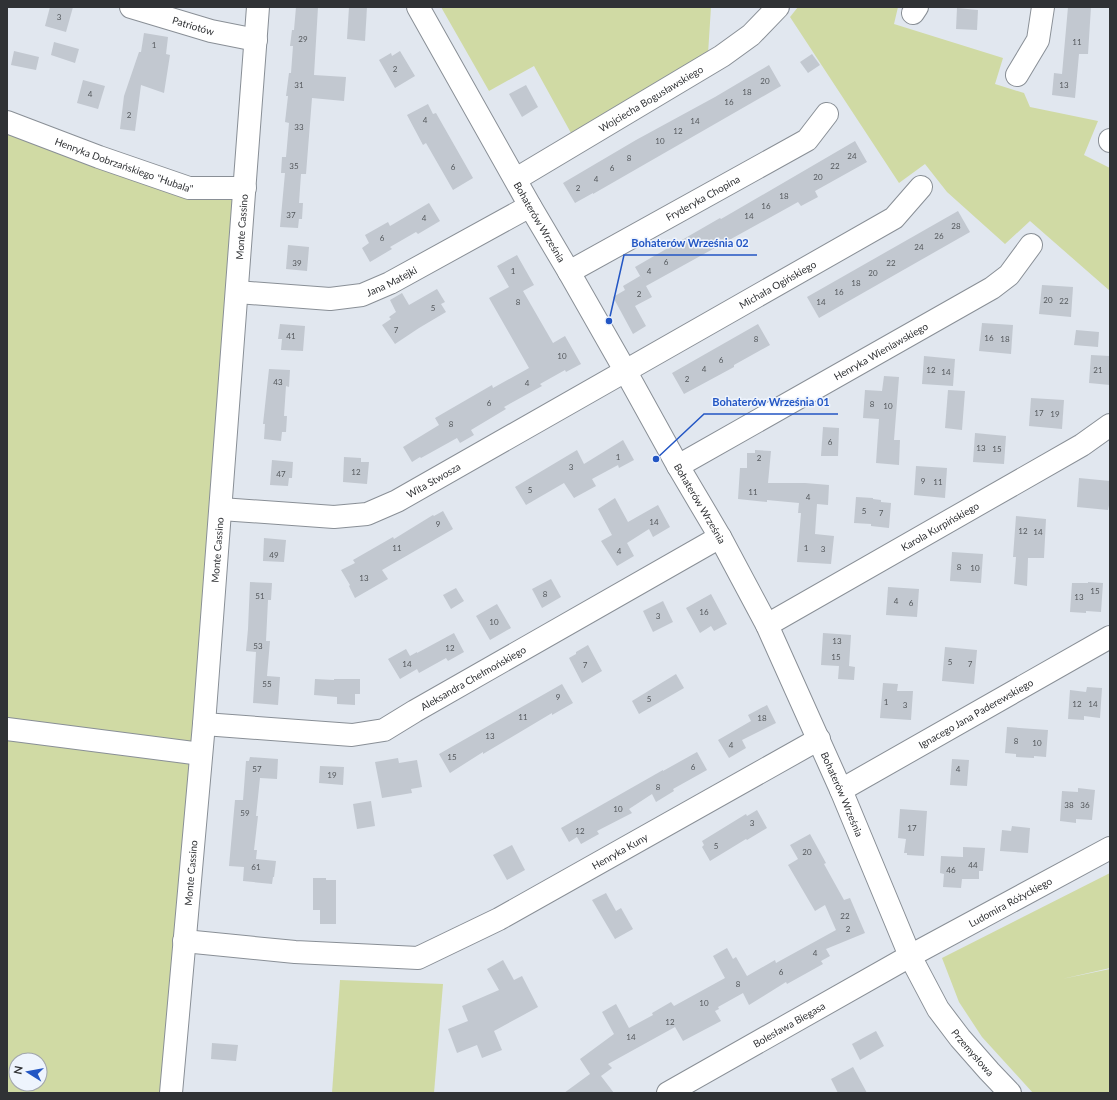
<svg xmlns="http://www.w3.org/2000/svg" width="1117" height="1100" font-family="Lato,sans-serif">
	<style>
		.green { fill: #d0daa4; fill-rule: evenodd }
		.building { fill: #c2c8d0 }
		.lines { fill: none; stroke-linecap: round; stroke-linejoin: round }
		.minor-casing { stroke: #898f96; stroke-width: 24 }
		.minor { stroke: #fff; stroke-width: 22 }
		.labels { text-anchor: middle; stroke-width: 3; stroke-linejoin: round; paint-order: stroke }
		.number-label { font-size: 8px; fill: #54585c }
		.street-label { font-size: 10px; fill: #303235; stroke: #eef4fd }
		.leader { fill: none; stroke: #2356c4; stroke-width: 1.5 }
		.callout-dot { fill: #2356c4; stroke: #eef4fd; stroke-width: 1.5 }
		.callout-label { font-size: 11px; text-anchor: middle; font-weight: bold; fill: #2356c4; stroke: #eef4fd; stroke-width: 3; stroke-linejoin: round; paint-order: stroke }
	</style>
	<rect width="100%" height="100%" fill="#e1e7ef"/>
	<!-- green -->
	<g class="green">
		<polygon points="441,7 711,7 708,54 571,133 534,66 489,91"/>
		<polygon points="798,7 898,7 894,24 1003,58 995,84 1024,93 1030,107 1098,121 1084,155 1110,168 1110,291 1030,221 1005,244 947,192 925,164 899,183 790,17"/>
		<path d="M7,122L189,188H245L171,1093H7ZM16,1060H40V1084H16Z"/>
		<polygon points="1110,873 1110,968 1062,979 1110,969 1110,1093 1033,1093 982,1037 959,1002 942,958"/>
		<polygon points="340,980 443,984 434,1093 332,1093"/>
	</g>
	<!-- building -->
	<g class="building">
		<polygon points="50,7 73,7 66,32 45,26"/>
		<polygon points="296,7 318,7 314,75 346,77 344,101 312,98 306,174 301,174 299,203 303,203 302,219 299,219 298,228 280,227 285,173 281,173 282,157 286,157 289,123 285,122 288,96 286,96 289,73 291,73 293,46 290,46 292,30 294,30"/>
		<polygon points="349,7 367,7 365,41 347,39"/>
		<polygon points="1068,7 1091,7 1088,54 1079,54 1075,98 1052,95 1054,73 1062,74"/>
		<polygon points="957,8 978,10 977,30 956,29"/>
		<polygon points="144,33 168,37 166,54 170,55 164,93 141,85 135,131 120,129 124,96 139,52 141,52"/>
		<polygon points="54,42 79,49 75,63 51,55"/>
		<polygon points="14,51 39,57 36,70 11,65"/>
		<polygon points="400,51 415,76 395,88 379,60 391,53 392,56"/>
		<polygon points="812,54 820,65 808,73 800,62"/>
		<polygon points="769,65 781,86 593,194 593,193 575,203 563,183 636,140 715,97"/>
		<polygon points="83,80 105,86 98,109 77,103"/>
		<polygon points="526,85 538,107 522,117 509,94"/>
		<polygon points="428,104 433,114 436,113 473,178 453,190 426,143 423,145 407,115"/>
		<polygon points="855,141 867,162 815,191 818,197 801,206 798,202 646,286 652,297 635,306 646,326 633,334 613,297 625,290 623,286 640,276 643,281 635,267 720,218 721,219"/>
		<polygon points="429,203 440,221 418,234 416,232 390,247 392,249 370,262 362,248 369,243 365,235 388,222 390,226"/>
		<polygon points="958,211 970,232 819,318 807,297"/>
		<polygon points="288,245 309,247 307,271 286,269"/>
		<polygon points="517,255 534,285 523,291 553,343 565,336 581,364 566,372 565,370 540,384 542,386 504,407 506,409 471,430 474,435 460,443 457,438 421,458 420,457 412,462 403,447 439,425 435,418 492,385 493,388 529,368 489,298 509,287 497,266"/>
		<polygon points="1042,285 1073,287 1071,317 1039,314"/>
		<polygon points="437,289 445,302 441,304 446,312 419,328 395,344 382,325 391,319 389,317 396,312 390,300 402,293 409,305"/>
		<polygon points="982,323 1013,325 1011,354 979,351"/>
		<polygon points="280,324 305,326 303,351 281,350 282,339 278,339"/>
		<polygon points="758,324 770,345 734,365 734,367 684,394 672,373"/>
		<polygon points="1076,330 1099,332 1098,347 1074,345"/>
		<polygon points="1091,355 1110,356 1110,385 1089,383"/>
		<polygon points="924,356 955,359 953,386 922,384"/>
		<polygon points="269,369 290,370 289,387 286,386 284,416 287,416 286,432 282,432 281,441 264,439 265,424 263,424"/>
		<polygon points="884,376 899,377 894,440 900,440 899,465 876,463 879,419 863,418 865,390 882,391"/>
		<polygon points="948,390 965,391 962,430 945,428"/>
		<polygon points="1031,398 1064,400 1062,429 1029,426"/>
		<polygon points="823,427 839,428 838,456 821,456"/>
		<polygon points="975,433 1006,436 1004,464 973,462"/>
		<polygon points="623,440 634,460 619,468 618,465 592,479 596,486 574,498 564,483 526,505 515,487 577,450 584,464"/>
		<polygon points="755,450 771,451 768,483 805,483 829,485 828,505 817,504 815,534 834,536 831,564 797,562 801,513 798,513 799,503 767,500 767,502 738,499 740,468 747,468 747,453 755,453"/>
		<polygon points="344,457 361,458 361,462 369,462 367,484 343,482"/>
		<polygon points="272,460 293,462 292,478 289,478 288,486 270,485"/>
		<polygon points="916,466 947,468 945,498 914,495"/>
		<polygon points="1079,478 1110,481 1110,501 1108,510 1077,507"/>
		<polygon points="856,497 873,498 873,499 881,500 881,502 891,503 889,528 871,526 871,524 854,523"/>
		<polygon points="615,498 628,522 658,505 670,527 653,537 649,529 627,543 634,556 617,566 601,541 612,535 598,509"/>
		<polygon points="443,511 453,529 382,570 388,579 355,598 349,586 350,585 341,570 355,563 353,560 393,537 394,539 433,515 434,516"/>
		<polygon points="1016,516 1046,519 1044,558 1028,558 1027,586 1014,584 1016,557 1013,557"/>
		<polygon points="264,538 286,540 284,562 263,561"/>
		<polygon points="952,552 983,554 981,583 950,581"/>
		<polygon points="551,579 561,597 542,608 532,589"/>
		<polygon points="250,582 272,583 271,600 268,600 266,641 270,641 267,676 280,677 278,705 253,703 256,652 246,651 248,629"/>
		<polygon points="1088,582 1103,583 1101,612 1086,611 1086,613 1070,612 1072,583 1088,583"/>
		<polygon points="888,587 919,589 917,617 886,615"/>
		<polygon points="456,588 464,601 451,609 443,595"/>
		<polygon points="711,594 727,624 714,631 711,626 700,633 686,608"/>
		<polygon points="663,601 673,622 653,632 643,611"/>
		<polygon points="497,604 511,628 490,640 476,616"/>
		<polygon points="454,633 464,652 448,661 446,658 419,673 417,669 400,679 388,659 406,649 410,656 417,652 417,653"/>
		<polygon points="823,633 851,635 849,666 855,667 854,680 838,679 839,666 821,665"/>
		<polygon points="588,645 602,671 582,683 569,658 576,654 576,652"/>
		<polygon points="945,647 977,650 974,684 942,681"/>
		<polygon points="676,674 684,688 639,714 632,701"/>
		<polygon points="315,679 334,680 334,679 360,679 360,694 355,694 355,705 337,704 337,697 314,695"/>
		<polygon points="883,683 898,684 897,691 913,691 911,720 880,718"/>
		<polygon points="562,684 573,703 552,715 552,713 488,751 483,754 483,752 450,773 439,754"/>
		<polygon points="1087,687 1102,688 1100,718 1084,716 1084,720 1068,719 1070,690 1086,692"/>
		<polygon points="767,705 776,723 742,740 746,748 729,758 718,740 751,721 748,715"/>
		<polygon points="1007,727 1048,730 1046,757 1034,756 1034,758 1016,757 1016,754 1005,753"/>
		<polygon points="697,752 707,770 673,789 674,791 656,802 652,794 629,809 632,813 597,831 599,834 581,844 577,837 569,842 561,828 663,770 663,771"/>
		<polygon points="250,757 278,759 277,779 260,778 256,816 258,816 254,850 257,850 256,859 276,861 274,877 273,877 272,884 243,881 244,867 229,866 235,800 243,800 246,761 249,761"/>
		<polygon points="398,758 399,763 417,760 422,787 411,789 412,793 382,798 375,762"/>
		<polygon points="952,759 969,760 967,786 950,785"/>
		<polygon points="320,766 344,767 343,785 319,783"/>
		<polygon points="1078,788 1095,790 1092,820 1076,819 1076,823 1060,821 1062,791 1078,792"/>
		<polygon points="371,801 375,826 357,829 353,804"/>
		<polygon points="900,809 927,811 924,856 907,855 907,853 904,853 906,839 898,838"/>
		<polygon points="757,810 767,828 747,840 746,839 710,861 702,847 704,845 702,841 746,814 747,816"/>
		<polygon points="1012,826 1030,828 1028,853 1000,851 1002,830 1011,831"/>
		<polygon points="810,834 826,863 824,864 844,900 850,898 865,933 826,949 830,956 821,961 823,964 787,984 786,982 749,1005 743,993 718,1007 719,1009 715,1011 721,1021 683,1041 675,1027 608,1064 612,1068 601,1076 614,1093 564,1093 590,1074 580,1059 614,1034 602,1012 616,1004 629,1028 653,1015 652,1013 671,1002 674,1006 725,978 713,956 727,948 733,959 736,957 747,976 775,960 776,963 836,930 825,905 815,911 788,865 798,859 790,845"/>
		<polygon points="512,845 525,870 507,880 493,855"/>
		<polygon points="963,847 985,848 983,871 979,871 979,879 962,879 961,888 943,887 944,874 940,873 941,856 963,857"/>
		<polygon points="313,878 326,878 326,880 336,880 336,924 320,924 320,910 313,910"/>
		<polygon points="606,893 616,911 621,908 633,929 615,939 592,900"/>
		<polygon points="503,960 514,980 522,976 538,1007 494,1031 502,1050 482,1058 477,1045 457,1053 448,1029 468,1021 462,1006 499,990 487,969"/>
		<polygon points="876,1031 884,1046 860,1060 852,1044"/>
		<polygon points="212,1043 238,1045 236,1061 211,1059"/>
		<polygon points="853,1067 867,1093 838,1093 831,1079"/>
	</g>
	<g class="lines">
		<defs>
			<g id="minor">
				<path id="s1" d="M131,7L211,31L256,40"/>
				<path id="s2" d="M418,7L530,206L569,272L626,372L678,466L720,537L767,625L841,790L910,956L938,1009L960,1038L989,1071L1010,1093"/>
				<polyline points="913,13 917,7"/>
				<polyline points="1017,75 1038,40 1043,7"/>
				<path id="s3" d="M7,122L99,157L189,188H245"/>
				<polyline points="1110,141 1110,140"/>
				<path id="s4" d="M516,179L722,56L751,35L778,7"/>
				<path id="s5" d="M569,272L807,140L827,114"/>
				<path id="s6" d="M237,292L330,299L362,295L390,283L530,206"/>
				<path id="s7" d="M678,466L992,288L1009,275L1031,245"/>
				<path id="s8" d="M221,509L334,517L367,514L397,501L894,218L921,187"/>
				<path id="s9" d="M767,625L1082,445L1110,425"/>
				<path id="s10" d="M204,724L352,735L384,730L415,711L720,537"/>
				<polyline points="7,729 201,754"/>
				<path id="s11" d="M841,790L1110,637"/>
				<path id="s12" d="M184,941L295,952L418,958L499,919L819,739"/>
				<path id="s13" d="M171,1093L204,724L258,7"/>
				<path id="s14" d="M668,1093L910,956L1110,848"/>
			</g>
		</defs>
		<!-- minor casing -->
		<use href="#minor" class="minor-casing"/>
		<!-- minor -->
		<use href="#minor" class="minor"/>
	</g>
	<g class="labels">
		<!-- number labels -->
		<g class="number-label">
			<text x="59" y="20">3</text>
			<text x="303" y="42">29</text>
			<text x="1077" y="45">11</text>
			<text x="154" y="48">1</text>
			<text x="395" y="72">2</text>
			<text x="765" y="84">20</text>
			<text x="299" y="88">31</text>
			<text x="1064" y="88">13</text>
			<text x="747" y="95">18</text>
			<text x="90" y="97">4</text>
			<text x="729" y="105">16</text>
			<text x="129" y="118">2</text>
			<text x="425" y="123">4</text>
			<text x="695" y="124">14</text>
			<text x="299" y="130">33</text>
			<text x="678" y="134">12</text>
			<text x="660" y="144">10</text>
			<text x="852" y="159">24</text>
			<text x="629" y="161">8</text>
			<text x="294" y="169">35</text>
			<text x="835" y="169">22</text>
			<text x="453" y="170">6</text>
			<text x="612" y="171">6</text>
			<text x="818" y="180">20</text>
			<text x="596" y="182">4</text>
			<text x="578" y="191">2</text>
			<text x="784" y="199">18</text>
			<text x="766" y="209">16</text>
			<text x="291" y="218">37</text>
			<text x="749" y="219">14</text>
			<text x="424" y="221">4</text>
			<text x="956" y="229">28</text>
			<text x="939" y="239">26</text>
			<text x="382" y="241">6</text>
			<text x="919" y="250">24</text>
			<text x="666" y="265">6</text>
			<text x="297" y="266">39</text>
			<text x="891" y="266">22</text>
			<text x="513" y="274">1</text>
			<text x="649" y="274">4</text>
			<text x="873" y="276">20</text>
			<text x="856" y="286">18</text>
			<text x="839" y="295">16</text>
			<text x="639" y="297">2</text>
			<text x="1048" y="303">20</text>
			<text x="1064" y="304">22</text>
			<text x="518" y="305">8</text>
			<text x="821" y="305">14</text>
			<text x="433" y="311">5</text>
			<text x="396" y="333">7</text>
			<text x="291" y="339">41</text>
			<text x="989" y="341">16</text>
			<text x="756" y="342">8</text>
			<text x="1005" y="342">18</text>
			<text x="562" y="359">10</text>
			<text x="721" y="363">6</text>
			<text x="704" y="372">4</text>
			<text x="931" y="373">12</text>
			<text x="1098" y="373">21</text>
			<text x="946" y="375">14</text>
			<text x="687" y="382">2</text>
			<text x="278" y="385">43</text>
			<text x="527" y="386">4</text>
			<text x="489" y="406">6</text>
			<text x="872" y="407">8</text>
			<text x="888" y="409">10</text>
			<text x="1039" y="416">17</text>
			<text x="1055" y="417">19</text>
			<text x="451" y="427">8</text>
			<text x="830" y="445">6</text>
			<text x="981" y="451">13</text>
			<text x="997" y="452">15</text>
			<text x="618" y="460">1</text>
			<text x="759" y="461">2</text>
			<text x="571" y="470">3</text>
			<text x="356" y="475">12</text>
			<text x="281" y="477">47</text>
			<text x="923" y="484">9</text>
			<text x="938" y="485">11</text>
			<text x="530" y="493">5</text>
			<text x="753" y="495">11</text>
			<text x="808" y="500">4</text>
			<text x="864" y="514">5</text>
			<text x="881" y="516">7</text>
			<text x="654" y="525">14</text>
			<text x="438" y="527">9</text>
			<text x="1023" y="534">12</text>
			<text x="1038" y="535">14</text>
			<text x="397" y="551">11</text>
			<text x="806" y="551">1</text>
			<text x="823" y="552">3</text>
			<text x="619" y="554">4</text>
			<text x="274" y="558">49</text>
			<text x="959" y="570">8</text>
			<text x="975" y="571">10</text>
			<text x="364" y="581">13</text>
			<text x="1095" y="594">15</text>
			<text x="545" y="597">8</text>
			<text x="260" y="599">51</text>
			<text x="1079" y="600">13</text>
			<text x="896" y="604">4</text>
			<text x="911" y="606">6</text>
			<text x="704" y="615">16</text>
			<text x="658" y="619">3</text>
			<text x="494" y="625">10</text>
			<text x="837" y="644">13</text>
			<text x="258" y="649">53</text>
			<text x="450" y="651">12</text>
			<text x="836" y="660">15</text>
			<text x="950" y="665">5</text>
			<text x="407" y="667">14</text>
			<text x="970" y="667">7</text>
			<text x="585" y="668">7</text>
			<text x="267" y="687">55</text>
			<text x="558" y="700">9</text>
			<text x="649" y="702">5</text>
			<text x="886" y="705">1</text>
			<text x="1077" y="707">12</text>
			<text x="1093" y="707">14</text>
			<text x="905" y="708">3</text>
			<text x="523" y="720">11</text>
			<text x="762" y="721">18</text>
			<text x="490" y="739">13</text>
			<text x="1016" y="744">8</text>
			<text x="1037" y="746">10</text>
			<text x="731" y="748">4</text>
			<text x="452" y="760">15</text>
			<text x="693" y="770">6</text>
			<text x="257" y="772">57</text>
			<text x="958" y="772">4</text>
			<text x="332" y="778">19</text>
			<text x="658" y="790">8</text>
			<text x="1069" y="808">38</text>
			<text x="1085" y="808">36</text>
			<text x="618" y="812">10</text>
			<text x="245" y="816">59</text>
			<text x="752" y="826">3</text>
			<text x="912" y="831">17</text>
			<text x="580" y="834">12</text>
			<text x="716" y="849">5</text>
			<text x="807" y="855">20</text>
			<text x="973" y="868">44</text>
			<text x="256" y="870">61</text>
			<text x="951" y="873">46</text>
			<text x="845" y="919">22</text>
			<text x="848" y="932">2</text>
			<text x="815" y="956">4</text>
			<text x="781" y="975">6</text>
			<text x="738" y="987">8</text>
			<text x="704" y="1006">10</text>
			<text x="670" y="1025">12</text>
			<text x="631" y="1040">14</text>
		</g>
		<!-- street labels -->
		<g class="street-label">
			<text dy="4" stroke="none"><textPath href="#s1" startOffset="65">Patriotów</textPath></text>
			<text dy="4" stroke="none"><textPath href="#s4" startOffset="157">Wojciecha Bogusławskiego</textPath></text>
			<text dy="4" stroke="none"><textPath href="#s3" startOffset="125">Henryka Dobrzańskiego "Hubala"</textPath></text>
			<text dy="4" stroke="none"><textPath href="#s5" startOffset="153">Fryderyka Chopina</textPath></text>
			<text dy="4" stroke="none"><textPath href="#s2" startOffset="247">Bohaterów Września</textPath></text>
			<text dy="4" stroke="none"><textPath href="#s13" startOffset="869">Monte Cassino</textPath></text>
			<text dy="4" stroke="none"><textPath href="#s6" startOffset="158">Jana Matejki</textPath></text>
			<text dy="4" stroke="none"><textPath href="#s8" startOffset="617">Michała Ogińskiego</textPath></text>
			<text dy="4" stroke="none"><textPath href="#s7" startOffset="233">Henryka Wieniawskiego</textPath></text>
			<text dy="4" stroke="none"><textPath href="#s8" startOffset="221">Wita Stwosza</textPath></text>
			<text dy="4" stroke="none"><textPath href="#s2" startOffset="571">Bohaterów Września</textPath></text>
			<text dy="4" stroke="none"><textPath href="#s9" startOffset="199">Karola Kurpińskiego</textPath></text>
			<text dy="4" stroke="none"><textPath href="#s13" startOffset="545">Monte Cassino</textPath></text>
			<text dy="4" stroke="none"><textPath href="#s10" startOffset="284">Aleksandra Chełmońskiego</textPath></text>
			<text dy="4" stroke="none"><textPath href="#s11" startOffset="155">Ignacego Jana Paderewskiego</textPath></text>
			<text dy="4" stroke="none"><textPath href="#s2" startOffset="895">Bohaterów Września</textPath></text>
			<text dy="4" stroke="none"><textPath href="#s12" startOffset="463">Henryka Kuny</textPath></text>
			<text dy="4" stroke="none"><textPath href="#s13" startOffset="221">Monte Cassino</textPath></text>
			<text dy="4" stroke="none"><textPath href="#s14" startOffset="392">Ludomira Różyckiego</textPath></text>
			<text dy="4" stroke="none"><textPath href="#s14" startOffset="139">Bolesława Biegasa</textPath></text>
			<text dy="4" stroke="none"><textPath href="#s2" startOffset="1186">Przemysłowa</textPath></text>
		</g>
	</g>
	<!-- callouts -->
	<path class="leader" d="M609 321L624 255H757M656 459L704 414H838"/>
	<g class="callout-dot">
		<circle cx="609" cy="321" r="4"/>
		<circle cx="656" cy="459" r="4"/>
	</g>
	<g class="callout-label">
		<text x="690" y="247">Bohaterów Września 02</text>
		<text x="771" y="406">Bohaterów Września 01</text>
	</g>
	<!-- border -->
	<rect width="1117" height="1100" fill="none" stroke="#303235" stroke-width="16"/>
	<!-- north arrow -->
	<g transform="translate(28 1072) rotate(281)"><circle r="19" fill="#eef4fd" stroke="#a2a6ad"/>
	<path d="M0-3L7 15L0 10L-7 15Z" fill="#2356c4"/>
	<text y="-6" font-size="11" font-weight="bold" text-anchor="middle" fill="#303235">N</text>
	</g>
</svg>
